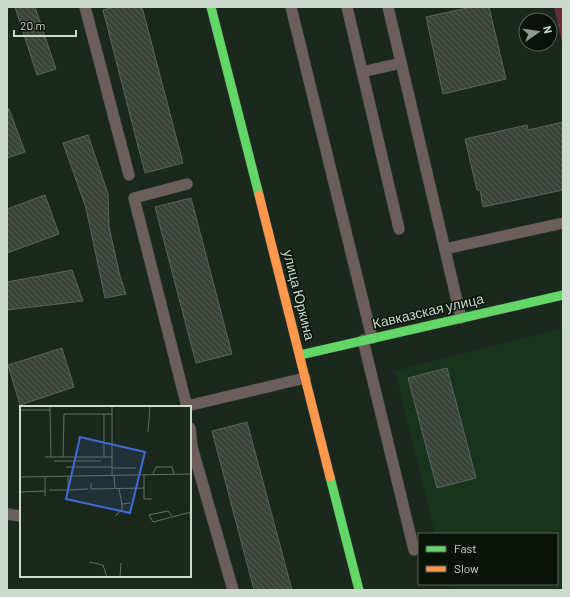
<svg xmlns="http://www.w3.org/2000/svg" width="570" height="597" font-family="Barlow,sans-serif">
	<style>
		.built { fill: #18341d }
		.park { fill: url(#park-tufts) }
		.building { fill: url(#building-back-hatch); stroke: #5a665c }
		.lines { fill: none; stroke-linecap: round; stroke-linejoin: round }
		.lane-casing { stroke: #38443a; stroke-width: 12 }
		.fast-casing { stroke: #38443a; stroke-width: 10 }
		.slow-casing { stroke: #38443a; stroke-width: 10 }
		.lane { stroke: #6d5e5e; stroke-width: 11 }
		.fast { stroke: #63d668; stroke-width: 9 }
		.slow { stroke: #ff974d; stroke-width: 9 }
		.labels { text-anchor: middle; stroke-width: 3; stroke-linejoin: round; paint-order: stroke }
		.street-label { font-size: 14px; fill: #ccdbcd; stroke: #09130a }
		.inset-road { fill: none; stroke: #627063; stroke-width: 1 }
		.view { fill: #406ad6; fill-opacity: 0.15; stroke: #406ad6; stroke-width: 2 }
		.inset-edge { fill: none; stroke: #ccdbcd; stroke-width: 2 }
	</style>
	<defs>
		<pattern id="park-tufts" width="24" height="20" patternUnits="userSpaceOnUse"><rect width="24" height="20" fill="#642e35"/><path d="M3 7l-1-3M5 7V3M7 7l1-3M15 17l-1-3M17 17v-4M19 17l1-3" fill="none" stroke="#794c51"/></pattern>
		<pattern id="building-back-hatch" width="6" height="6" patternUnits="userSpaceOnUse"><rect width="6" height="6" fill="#39443a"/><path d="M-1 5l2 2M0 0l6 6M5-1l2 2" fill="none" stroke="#545e55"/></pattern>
	</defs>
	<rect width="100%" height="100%" fill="#1b281d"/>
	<!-- built -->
	<polygon class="built" points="563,328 563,590 449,590 448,584 557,584 557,534 435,534 395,371"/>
	<!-- park -->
	<polygon class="park" points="554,7 563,7 563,47"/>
	<!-- building -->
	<g class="building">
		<polygon points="15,7 35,7 56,69 37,75"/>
		<polygon points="113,7 142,7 183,163 145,173 103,10"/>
		<polygon points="472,7 489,7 506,79 443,94 426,17"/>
		<polygon points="7,109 9,109 25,152 7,158"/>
		<polygon points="563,122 563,190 483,207 480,190 477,190 465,139 527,125 528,130"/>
		<polygon points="88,135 108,194 109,227 120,276 126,294 105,298 86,208 63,143"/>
		<polygon points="45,195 59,234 7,253 7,209"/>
		<polygon points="191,198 232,354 196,363 155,207"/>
		<polygon points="72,270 83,301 7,310 7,282"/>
		<polygon points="62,348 74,387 20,405 8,365"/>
		<polygon points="447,368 476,478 437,488 408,378"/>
		<polygon points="247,422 292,590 254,590 212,431"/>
	</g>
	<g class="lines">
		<defs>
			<g id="lane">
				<polyline points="85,7 129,175"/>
				<polyline points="291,7 372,338"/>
				<polyline points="347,7 399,229"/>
				<polyline points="388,7 461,318"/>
				<polyline points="362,72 401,63"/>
				<polyline points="445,249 563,223"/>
				<polyline points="363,340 414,550"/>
				<polyline points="187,406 305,378"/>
				<polyline points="187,407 134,198 187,184"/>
				<polyline points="190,428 192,447 233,590"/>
				<polyline points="7,514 21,516"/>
			</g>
			<g id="fast">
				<polyline points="211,7 259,195"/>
				<polyline points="300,355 563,295"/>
				<polyline points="330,477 359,590"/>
			</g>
			<polyline id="slow" points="259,195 330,477"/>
		</defs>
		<!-- lane casing -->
		<use href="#lane" class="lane-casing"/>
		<!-- fast casing -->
		<use href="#fast" class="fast-casing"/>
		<!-- slow casing -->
		<use href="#slow" class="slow-casing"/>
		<!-- lane -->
		<use href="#lane" class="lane"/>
		<!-- fast -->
		<use href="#fast" class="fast"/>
		<!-- slow -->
		<use href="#slow" class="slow"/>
	</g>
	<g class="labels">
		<!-- street labels -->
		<g class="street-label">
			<text transform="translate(299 295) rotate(76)" y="5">улица Юркина</text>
			<text transform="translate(428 311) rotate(-13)" y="5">Кавказская улица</text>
		</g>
	</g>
	<!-- overview -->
	<g transform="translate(20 406)">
		<rect width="171" height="171" fill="#1b281d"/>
		<path class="inset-road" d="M30,0L31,51M92,0V69M0,4H30M128,26L130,0M25,51H92M43,51L44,8H92M84,51V8M34,55H81M46,61H92M92,62H116M133,68L136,61H152L154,68M94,69L95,82M48,70V84L68,83M0,71L171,68M71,77V83L124,82V69M124,82V93H132M99,83L102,98L110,97M29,84H48M0,86L25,85M25,90V71M170,107L171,120M95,110L102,104V98M152,110L148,105L129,109L133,116L171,106M69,156L83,159L87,171M100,171L101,157"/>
		<path class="view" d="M60,31L125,46L110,107L46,93Z"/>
		<rect width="171" height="171" class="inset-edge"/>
	</g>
	<!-- border -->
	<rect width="570" height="597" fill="none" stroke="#ccdbcd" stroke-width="16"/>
	<!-- legend -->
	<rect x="418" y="533" width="140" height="52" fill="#09130a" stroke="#576358"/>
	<rect x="426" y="546" width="20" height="6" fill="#63d668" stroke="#576358"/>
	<text x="454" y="553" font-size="12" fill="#ccdbcd">Fast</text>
	<rect x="426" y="566" width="20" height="6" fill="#ff974d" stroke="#576358"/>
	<text x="454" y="573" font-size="12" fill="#ccdbcd">Slow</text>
	<!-- north arrow -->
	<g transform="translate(538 32) rotate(77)"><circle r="19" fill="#09130a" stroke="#576358"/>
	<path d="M0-3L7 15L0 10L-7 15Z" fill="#8e9c8f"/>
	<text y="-6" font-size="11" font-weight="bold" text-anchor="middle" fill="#ccdbcd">N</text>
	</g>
	<!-- scale -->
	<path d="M14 30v6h62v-6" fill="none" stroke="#ccdbcd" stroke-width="2"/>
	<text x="20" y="30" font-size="12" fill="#ccdbcd" stroke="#09130a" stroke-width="3" paint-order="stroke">20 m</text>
</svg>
